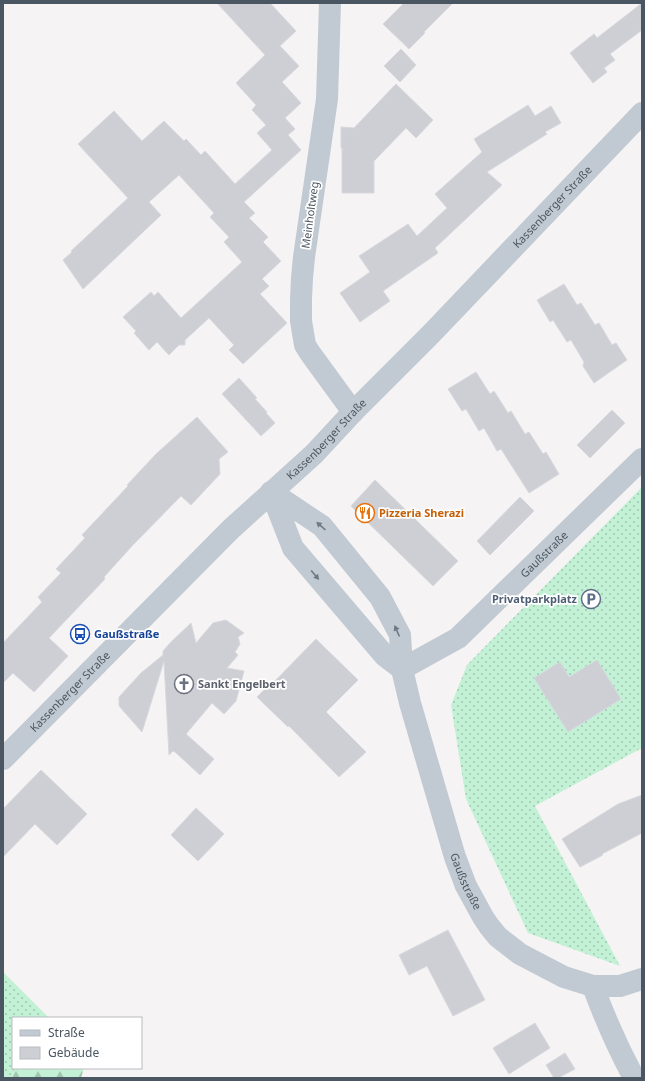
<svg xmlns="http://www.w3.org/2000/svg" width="645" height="1081" font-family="'Noto Sans',sans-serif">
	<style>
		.grass { fill: url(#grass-dots) }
		.forest { fill: url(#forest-firs) }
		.building { fill: #cdcfd5; stroke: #d7d9de }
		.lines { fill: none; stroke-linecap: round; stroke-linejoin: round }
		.minor { stroke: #c1cad2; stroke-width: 22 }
		.oneway { fill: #6e7983 }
		.labels { text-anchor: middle; stroke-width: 3.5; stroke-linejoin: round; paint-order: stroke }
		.street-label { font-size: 11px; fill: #4a5661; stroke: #fff }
		.food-label { font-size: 11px; font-weight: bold; fill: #c56008; stroke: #fff; text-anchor: start }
		.service-label { font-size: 11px; font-weight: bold; fill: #4e5e75; stroke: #fff; text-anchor: end }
		.transit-label { font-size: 11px; font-weight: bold; fill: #164399; stroke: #fff; text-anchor: start }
		.worship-label { font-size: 11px; font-weight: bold; fill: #5b616d; stroke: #fff; text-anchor: start }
	</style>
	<defs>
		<pattern id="grass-dots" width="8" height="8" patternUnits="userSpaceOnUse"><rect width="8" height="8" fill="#c3f1d5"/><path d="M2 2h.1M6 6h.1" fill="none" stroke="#a0c6b0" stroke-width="1.8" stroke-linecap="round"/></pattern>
		<pattern id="forest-firs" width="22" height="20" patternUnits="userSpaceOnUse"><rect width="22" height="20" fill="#c3f1d5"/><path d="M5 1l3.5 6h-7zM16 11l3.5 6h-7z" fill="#a0c6b0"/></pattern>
	</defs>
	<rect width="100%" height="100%" fill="#f5f3f3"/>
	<!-- grass -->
	<g class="grass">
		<polygon points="642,487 642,748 535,806 620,966 528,933 466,799 451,705 467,665"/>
		<polygon points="3,972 49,1018 13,1018 13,1068 15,1068 12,1078 3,1078"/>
	</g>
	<!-- forest -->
	<polygon class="forest" points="15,1068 84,1068 81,1078 12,1078"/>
	<!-- building -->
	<g class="building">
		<polygon points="217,3 270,3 296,31 280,46 299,66 282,82 301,103 285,118 295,129 288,135 301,150 244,202 255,213 249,218 268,237 263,242 281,261 262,279 269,286 260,294 287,323 243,364 229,350 234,345 209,318 185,340 185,345 179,345 169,355 157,342 149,350 134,333 136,331 123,317 151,292 154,296 158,292 181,318 242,262 224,242 229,237 210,217 214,213 179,175 149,202 161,215 83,289 63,260 72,252 71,251 128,198 78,144 114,111 142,141 164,121 184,141 186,139 201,155 205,151 235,184 272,150 257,133 266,125 252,110 256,105 236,83 265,55"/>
		<polygon points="404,3 453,3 424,32 425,33 409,49 383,24"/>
		<polygon points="642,3 642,30 610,54 615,60 604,68 607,72 593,83 570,53 594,34 597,38"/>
		<polygon points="401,49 416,65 400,82 384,66"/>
		<polygon points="396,84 433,120 416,138 406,128 374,161 374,193 342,193 342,148 341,148 341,127 354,128"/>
		<polygon points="528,105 535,116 551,106 561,123 545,132 547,134 487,172 502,185 435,248 438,253 383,291 390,301 360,322 340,293 370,272 359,256 408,224 417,236 447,208 435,194 482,152 474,139"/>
		<polygon points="564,284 577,305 581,303 595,325 599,323 612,345 616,343 627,360 594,383 583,366 584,362 571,340 567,342 553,320 550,322 537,300"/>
		<polygon points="476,372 490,394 494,391 508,413 511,411 525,434 529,432 543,454 546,452 559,474 529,493 501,449 497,451 484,428 479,431 466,409 462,411 448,389"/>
		<polygon points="239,378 257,398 255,399 267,412 266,413 275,423 261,436 222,394"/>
		<polygon points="612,410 625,423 590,458 577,445"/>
		<polygon points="197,417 228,452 219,459 220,474 191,505 181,496 132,546 104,577 105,579 49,638 68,656 34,692 13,673 3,683 3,643 42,602 38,597 61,573 56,569 85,538 82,535 128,486 127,485 156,454"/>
		<polygon points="375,480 458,561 433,586 351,506"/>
		<polygon points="520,497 534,511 490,555 477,541"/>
		<polygon points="226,620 244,633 238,637 240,644 235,652 238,655 227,668 244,671 236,701 224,714 212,703 186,734 214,759 200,775 175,752 173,751 169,755 164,661 142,732 119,706 119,697 141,673 163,655 163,651 171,642 191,623 196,643 213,623"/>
		<polygon points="316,639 358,680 326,712 366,752 339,777 289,726 288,727 257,697 270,684 271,685"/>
		<polygon points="597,660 621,699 568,732 534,678 560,662 569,677"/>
		<polygon points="41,770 87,814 57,845 35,824 3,857 3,809"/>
		<polygon points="642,795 642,833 602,854 603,855 580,867 562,839 618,804"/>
		<polygon points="196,808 224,834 198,861 171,835"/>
		<polygon points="448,930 485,1000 453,1016 427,966 409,975 399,955"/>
		<polygon points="535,1023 550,1048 509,1074 493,1048"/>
		<polygon points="565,1053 575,1069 558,1078 554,1078 546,1065"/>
	</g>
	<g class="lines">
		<!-- minor -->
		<g class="minor">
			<polyline points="330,3 327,99 304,257 302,278 301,299 301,321 305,345 310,353 353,412"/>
			<path id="s1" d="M271,492L322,526L380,597L400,635L402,669L410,703L455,857L466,886L483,917L489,926L498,937L520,954L564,977L593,986H620L642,979"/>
			<polyline points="271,492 293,548 385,656 402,669"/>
			<path id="s2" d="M402,669L458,638L642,459"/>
			<path id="s3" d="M3,759L231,529L314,454L353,412L431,334L642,113"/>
			<path d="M593,986C605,1019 618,1048 634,1078"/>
		</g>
	</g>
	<!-- one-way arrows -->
	<defs><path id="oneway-solid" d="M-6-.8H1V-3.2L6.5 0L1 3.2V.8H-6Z"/></defs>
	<g class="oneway">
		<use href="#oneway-solid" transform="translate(321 526) rotate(-138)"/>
		<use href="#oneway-solid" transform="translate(315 575) rotate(50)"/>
		<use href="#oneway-solid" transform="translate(397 631) rotate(-114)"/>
	</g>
	<!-- icons -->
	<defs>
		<symbol id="restaurant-ring" viewBox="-11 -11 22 22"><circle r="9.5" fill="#fff" stroke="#e8710a" stroke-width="1.5"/><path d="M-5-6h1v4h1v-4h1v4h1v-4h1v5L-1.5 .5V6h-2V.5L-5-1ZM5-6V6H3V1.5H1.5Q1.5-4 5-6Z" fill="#e8710a"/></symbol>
		<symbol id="parking-ring" viewBox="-11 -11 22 22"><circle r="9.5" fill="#fff" stroke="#5c6f8a" stroke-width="1.5"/><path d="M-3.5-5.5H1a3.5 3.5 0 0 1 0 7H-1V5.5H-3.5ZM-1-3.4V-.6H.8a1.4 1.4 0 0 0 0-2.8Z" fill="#5c6f8a"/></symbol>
		<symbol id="bus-ring" viewBox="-11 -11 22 22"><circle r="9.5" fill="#fff" stroke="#1a4fb4" stroke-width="1.5"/><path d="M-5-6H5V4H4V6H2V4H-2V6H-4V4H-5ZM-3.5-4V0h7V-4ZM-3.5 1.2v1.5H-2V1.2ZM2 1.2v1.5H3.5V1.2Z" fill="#1a4fb4"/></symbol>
		<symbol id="church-ring" viewBox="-11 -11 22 22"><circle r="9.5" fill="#fff" stroke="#6b7280" stroke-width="1.5"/><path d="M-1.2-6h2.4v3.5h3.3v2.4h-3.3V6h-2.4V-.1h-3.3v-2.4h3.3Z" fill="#6b7280"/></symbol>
	</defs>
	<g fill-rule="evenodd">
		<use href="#restaurant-ring" x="354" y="502" width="22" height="22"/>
		<use href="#parking-ring" x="580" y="588" width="22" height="22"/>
		<use href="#bus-ring" x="69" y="623" width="22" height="22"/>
		<use href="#church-ring" x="173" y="673" width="22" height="22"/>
	</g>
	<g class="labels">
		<!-- street labels -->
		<g class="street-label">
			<text dy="4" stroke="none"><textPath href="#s3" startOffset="779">Kassenberger Straße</textPath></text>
			<text transform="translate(310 215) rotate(-82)" y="4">Meinholtweg</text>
			<text dy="4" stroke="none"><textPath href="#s3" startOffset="455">Kassenberger Straße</textPath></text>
			<text dy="4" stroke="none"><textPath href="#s2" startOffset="184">Gaußstraße</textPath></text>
			<text dy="4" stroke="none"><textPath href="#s3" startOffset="95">Kassenberger Straße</textPath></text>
			<text dy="4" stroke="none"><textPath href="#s1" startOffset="452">Gaußstraße</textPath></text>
		</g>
		<!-- food labels -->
		<g class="food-label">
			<text x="379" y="517">Pizzeria Sherazi</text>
		</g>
		<!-- service labels -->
		<g class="service-label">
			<text x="577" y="603">Privatparkplatz</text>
		</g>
		<!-- transit labels -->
		<g class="transit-label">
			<text x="94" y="638">Gaußstraße</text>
		</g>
		<!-- worship labels -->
		<g class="worship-label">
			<text x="198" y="688">Sankt Engelbert</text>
		</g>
	</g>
	<!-- border -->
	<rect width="645" height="1081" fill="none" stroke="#4a5661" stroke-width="8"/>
	<!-- legend -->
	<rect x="12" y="1017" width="130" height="52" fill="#ffffff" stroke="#b7bbc0"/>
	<rect x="20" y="1030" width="20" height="6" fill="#c1cad2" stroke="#b7bbc0"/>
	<text x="48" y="1037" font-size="12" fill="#4a5661">Straße</text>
	<rect x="20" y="1047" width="20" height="12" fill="#cdcfd5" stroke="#b7bbc0"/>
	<text x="48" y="1057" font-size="12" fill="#4a5661">Gebäude</text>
</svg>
